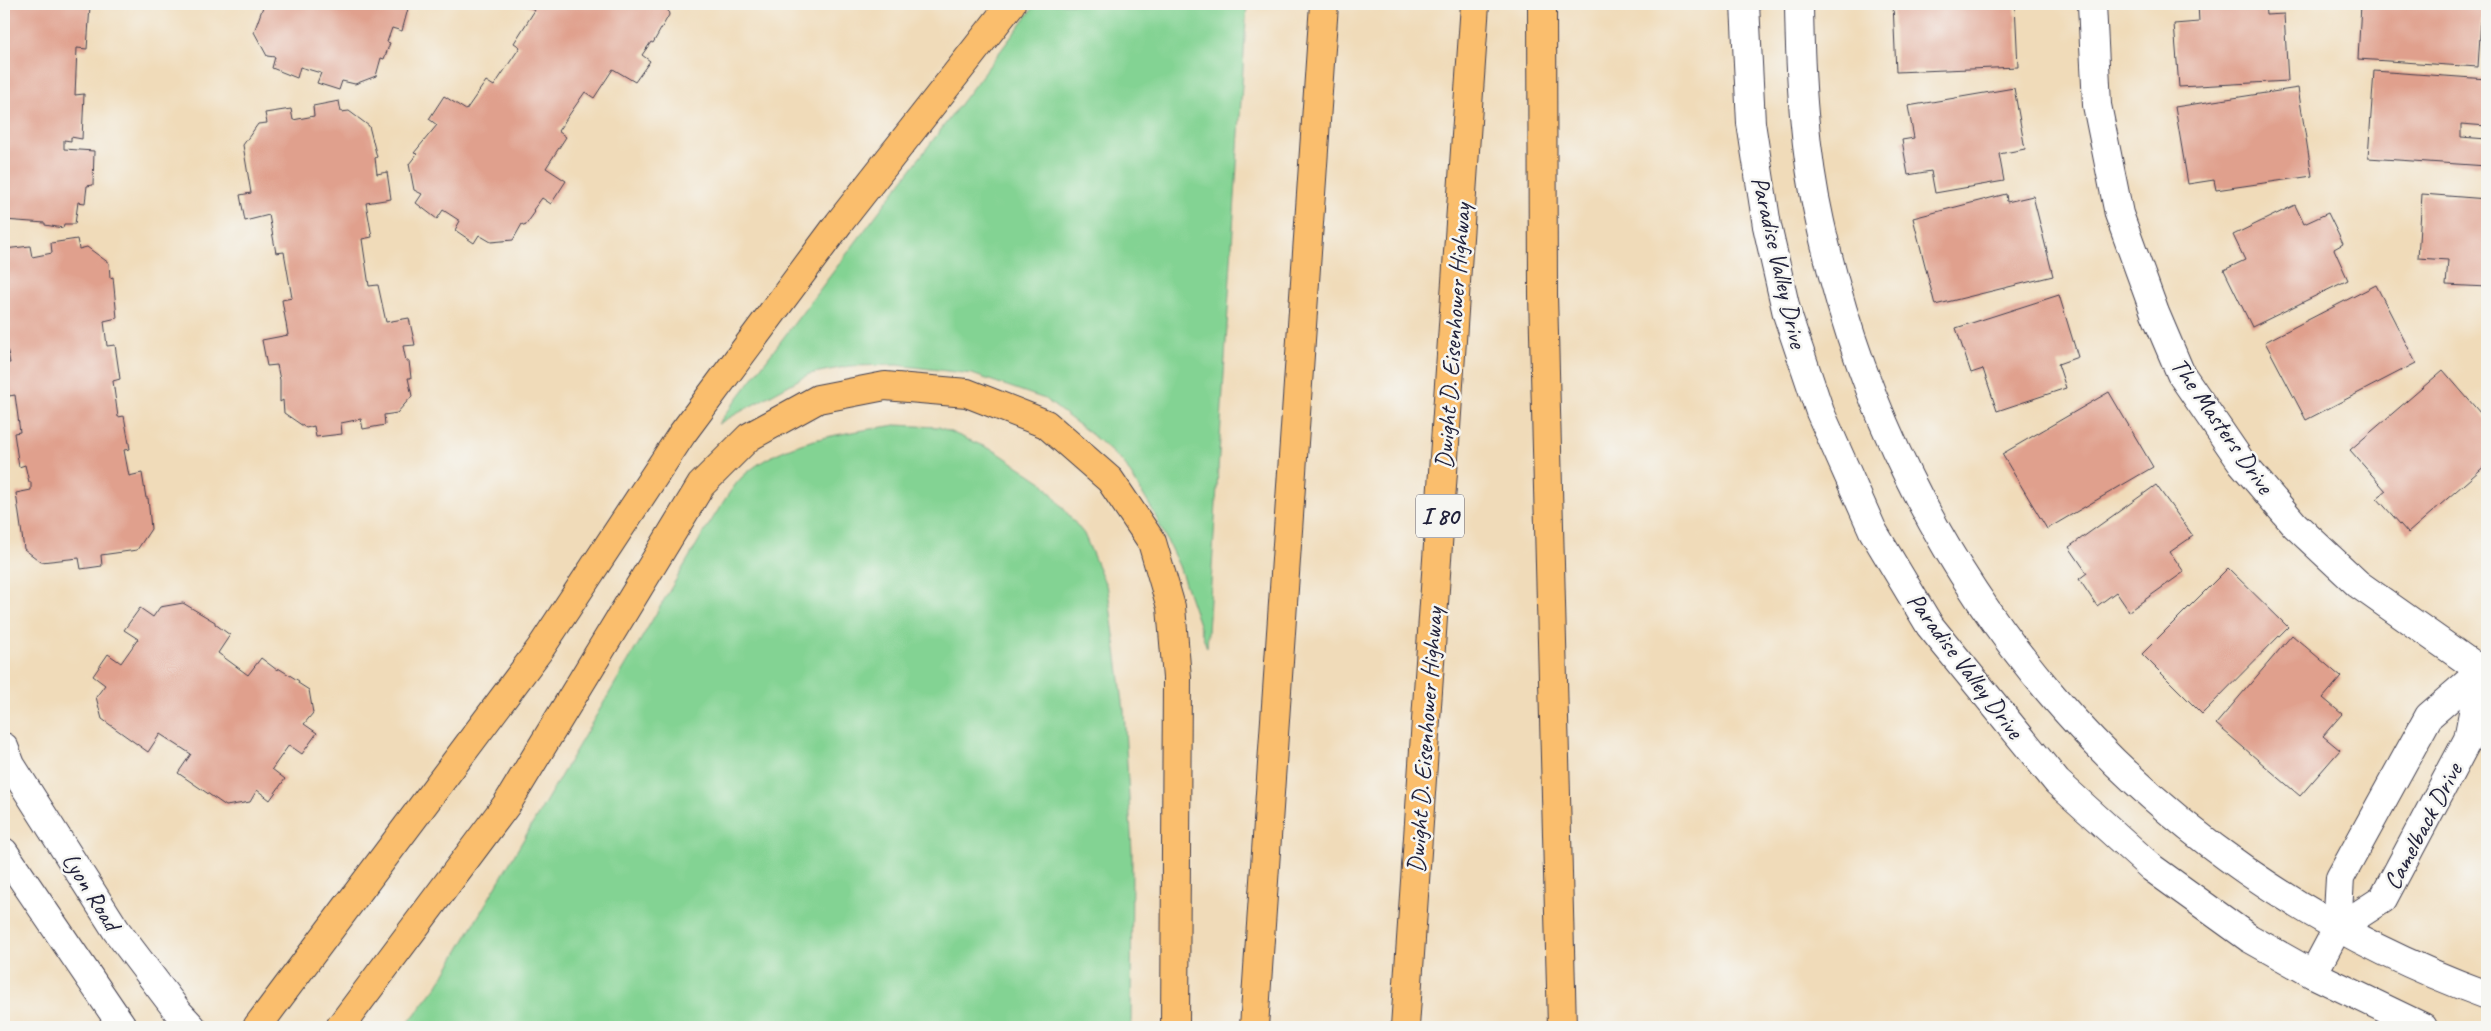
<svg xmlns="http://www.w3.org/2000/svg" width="2491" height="1031" font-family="Caveat,sans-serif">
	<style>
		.green { fill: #83d393; stroke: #527a67 }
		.building { fill: #e0a08d }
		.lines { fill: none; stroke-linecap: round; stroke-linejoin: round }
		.minor-casing { stroke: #413e4e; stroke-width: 30 }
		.tertiary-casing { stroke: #413e4e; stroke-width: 30 }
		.motorway-casing { stroke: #413e4e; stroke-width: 30 }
		.minor { stroke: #fff; stroke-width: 28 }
		.tertiary { stroke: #fff; stroke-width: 28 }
		.motorway { stroke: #fabe6d; stroke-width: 28 }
		.labels { text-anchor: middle; stroke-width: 5; stroke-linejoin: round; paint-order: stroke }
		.shield { fill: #f6f6f2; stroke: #626272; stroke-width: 1 }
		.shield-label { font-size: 24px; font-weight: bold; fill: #22223b }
		.street-label { font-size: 25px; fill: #22223b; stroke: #f6f6f2 }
	</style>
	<rect width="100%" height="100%" fill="#f6f6f2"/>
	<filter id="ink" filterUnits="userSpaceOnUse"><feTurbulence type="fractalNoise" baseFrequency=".02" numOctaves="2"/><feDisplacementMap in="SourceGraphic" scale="10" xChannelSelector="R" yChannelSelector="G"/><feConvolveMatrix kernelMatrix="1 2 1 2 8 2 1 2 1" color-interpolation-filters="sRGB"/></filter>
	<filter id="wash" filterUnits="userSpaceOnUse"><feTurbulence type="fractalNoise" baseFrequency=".0096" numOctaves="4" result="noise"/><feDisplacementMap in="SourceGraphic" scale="20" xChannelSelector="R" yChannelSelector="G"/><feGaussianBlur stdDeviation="1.12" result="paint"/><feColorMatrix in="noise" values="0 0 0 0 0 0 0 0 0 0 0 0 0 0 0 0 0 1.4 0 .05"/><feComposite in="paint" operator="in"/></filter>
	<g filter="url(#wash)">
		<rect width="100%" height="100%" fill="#f0dbb9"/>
		<!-- green -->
		<g class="green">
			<polygon points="1036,4 1247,4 1207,648 1179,566 1153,511 1124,463 1091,434 1045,399 972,374 897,365 850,366 809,374 718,424"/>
			<path d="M895,425L939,427L997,452L1043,483L1084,534L1108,590L1124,710L1132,852L1131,1027H399L408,1023L438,985L701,537C712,521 729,490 742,477C783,439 842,434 895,425Z"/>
		</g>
		<g id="blocks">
			<!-- building -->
			<g class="building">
				<polygon points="4,4 80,4 90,6 87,49 77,48 75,95 84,94 82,139 71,137 71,141 64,140 64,149 94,151 93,185 87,186 85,203 78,202 75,224 64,224 63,228 45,225 45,223 4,220"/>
				<polygon points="264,4 406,4 409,5 402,31 392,28 387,42 390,43 384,59 381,58 376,76 355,84 342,81 339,90 317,83 321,73 300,67 297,78 272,68 275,57 267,56 254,32"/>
				<polygon points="523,4 667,4 669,15 653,43 651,42 642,55 650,61 635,82 613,69 594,98 585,92 558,131 566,137 546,168 566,181 551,204 542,198 533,210 535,212 525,226 522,224 513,240 491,242 479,235 474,243 455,230 460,221 443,210 437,219 416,203 422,194 414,190 409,164 417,154 414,153 437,125 429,119 444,96 466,110 486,81 494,86 520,47 514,43 535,10"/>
				<polygon points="1893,4 2015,4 2018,67 1896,72"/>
				<polygon points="2198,4 2265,4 2266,15 2284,14 2288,81 2179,87 2174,24 2199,22"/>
				<polygon points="2361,4 2482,4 2478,67 2358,59"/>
				<polygon points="2374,71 2487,79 2487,126 2461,124 2461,137 2487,139 2487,166 2368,158"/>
				<polygon points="2014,88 2025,149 1999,154 2004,181 1935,193 1931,171 1908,175 1902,140 1914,138 1908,106"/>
				<polygon points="2298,88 2312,176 2216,190 2214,180 2188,184 2175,107"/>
				<polygon points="339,101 341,112 349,111 369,126 377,157 375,158 377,174 387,172 391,199 366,203 372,237 362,239 369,286 378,285 386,322 409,318 415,345 403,346 406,361 409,361 411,378 408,378 412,396 397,413 384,415 385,425 363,429 361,419 341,423 342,434 316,437 314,426 306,428 284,413 283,400 280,402 280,380 277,365 267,366 262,340 288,335 282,300 292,298 284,252 276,253 269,215 245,221 240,195 251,193 243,145 258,124 267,123 265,113 291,109 293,120 314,116 313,106"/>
				<polygon points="2006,194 2007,202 2033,196 2053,276 1935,305 1913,218"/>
				<polygon points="2422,194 2487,199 2487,287 2446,285 2448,260 2418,258"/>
				<polygon points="2295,205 2304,224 2328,213 2343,244 2334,249 2348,280 2252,327 2224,270 2245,260 2233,235"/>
				<polygon points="77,239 79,249 87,247 109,263 110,278 113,277 117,318 104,321 107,346 115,345 120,379 113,381 118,417 124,416 130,449 124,450 129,476 142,473 146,498 148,498 151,529 137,550 101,555 102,566 81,569 79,558 41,562 24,549 16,493 31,490 31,482 29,482 25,465 19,467 14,433 20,432 15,395 9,396 4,367 4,363 10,363 6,342 4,342 4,263 8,263 5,249 30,246 32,257 52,253 51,243"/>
				<polygon points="2376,285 2416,363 2306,420 2265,342"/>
				<polygon points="2059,295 2078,357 2058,364 2066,388 1997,411 1983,369 1971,373 1956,328"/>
				<polygon points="2443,370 2487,421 2487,464 2408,533 2377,498 2386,491 2350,450"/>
				<polygon points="2109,392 2153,467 2047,529 2002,454"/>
				<polygon points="2156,485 2193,536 2170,552 2184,572 2129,611 2116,592 2097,606 2079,579 2087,573 2069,547"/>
				<polygon points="2228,568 2288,627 2202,714 2142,654"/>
				<polygon points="183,603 215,622 215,624 230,635 218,653 248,675 261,658 277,670 278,668 299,681 298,683 309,690 313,713 304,724 317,733 302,754 289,745 272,769 285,779 270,800 257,790 250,802 226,806 178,773 191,754 160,734 148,752 102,719 96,697 105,685 93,676 108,654 121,663 138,639 124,630 140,608 153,617 160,607"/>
				<polygon points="2292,635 2341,677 2323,698 2342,714 2323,736 2340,750 2300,796 2216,724"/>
			</g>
		</g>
	</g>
	<g filter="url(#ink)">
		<use href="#blocks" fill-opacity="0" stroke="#413e4e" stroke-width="1"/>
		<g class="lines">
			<defs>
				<g id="minor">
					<polyline points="2092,4 2097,105 2119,214 2155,313 2181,374 2242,463 2295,525 2358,584 2487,675"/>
					<polyline points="2337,929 2383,899 2468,739 2481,671 2484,665"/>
					<polyline points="2313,974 2337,929 2340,878 2429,716 2481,671"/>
				</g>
				<g id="tertiary">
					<polyline points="1745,4 1751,123 1767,226 1787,314 1820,412 1873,531 1930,626 2057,782 2152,868 2249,938 2313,974 2423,1027"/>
					<path d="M1799,4C1800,76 1804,151 1820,222C1898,582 2141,869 2487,995"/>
					<polyline points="4,747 11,765 116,930 179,1013 192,1027"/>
					<polyline points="4,852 123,1027"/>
				</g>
				<g id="motorway">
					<polyline points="1542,4 1543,295 1562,1027"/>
					<polyline points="257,1027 540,649 682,434 839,223 1011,4"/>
					<polyline points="340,1027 507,804 701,485 749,437 818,399 885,386 967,393 1046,424 1110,480 1152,542 1171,607 1177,678 1175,1027"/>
					<polyline points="1254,1027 1324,4"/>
					<polyline points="1405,1027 1475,4"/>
				</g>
			</defs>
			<!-- minor casing -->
			<use href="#minor" class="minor-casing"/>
			<!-- tertiary casing -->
			<use href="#tertiary" class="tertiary-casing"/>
			<!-- motorway casing -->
			<use href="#motorway" class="motorway-casing"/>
			<!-- minor -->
			<use href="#minor" class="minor"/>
			<!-- tertiary -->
			<use href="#tertiary" class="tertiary"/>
			<!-- motorway -->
			<use href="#motorway" class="motorway"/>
		</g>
	</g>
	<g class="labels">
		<!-- shield labels -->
		<rect class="shield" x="1416" y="494.5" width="48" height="43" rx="4"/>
		<g class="shield-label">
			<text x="1440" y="524">I 80</text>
		</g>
		<!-- street labels -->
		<g class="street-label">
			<text transform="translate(1780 262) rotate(77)" y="9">Paradise Valley Drive</text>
			<text transform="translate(1452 336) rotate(-86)" y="9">Dwight D. Eisenhower Highway</text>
			<text transform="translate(2223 425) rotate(55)" y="9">The Masters Drive</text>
			<text transform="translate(1966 665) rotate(53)" y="9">Paradise Valley Drive</text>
			<text transform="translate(1424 740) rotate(-86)" y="9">Dwight D. Eisenhower Highway</text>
			<text transform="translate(2422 826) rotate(-62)" y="9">Camelback Drive</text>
			<text transform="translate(92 891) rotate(58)" y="9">Lyon Road</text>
		</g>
	</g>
	<!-- margin -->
	<rect width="2491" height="1031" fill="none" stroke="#f6f6f2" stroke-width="20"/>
</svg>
